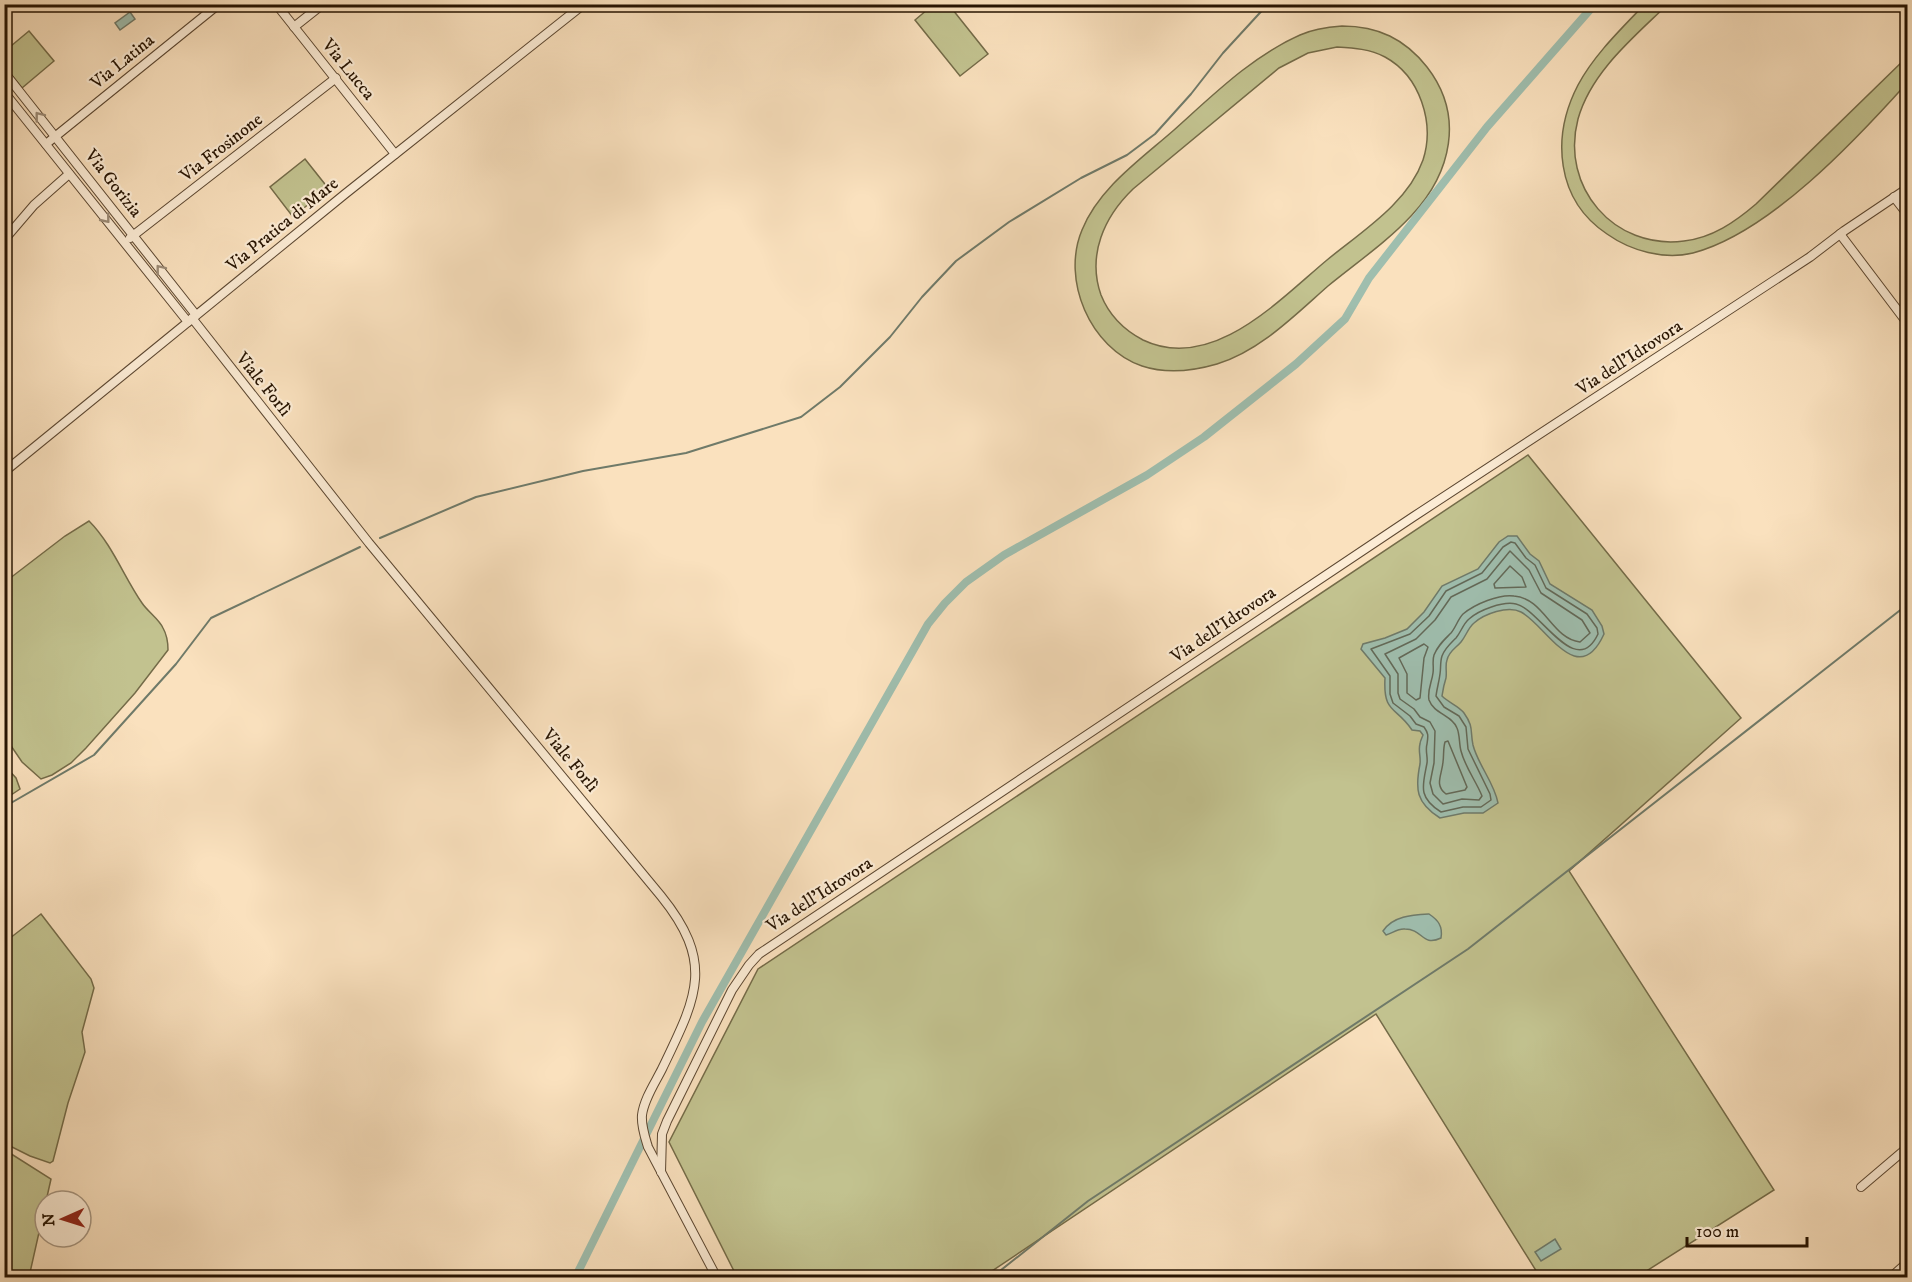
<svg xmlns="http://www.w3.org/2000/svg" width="1912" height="1282" font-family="'IM FELL DW Pica',serif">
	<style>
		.green { fill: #c2c28f; stroke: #746b48; stroke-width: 1.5; fill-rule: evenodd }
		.water { fill: #9fbeae; stroke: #6f7a69; stroke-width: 1.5 }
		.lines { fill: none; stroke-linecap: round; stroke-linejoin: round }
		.shore { stroke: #636958; stroke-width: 1.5 }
		.stream { stroke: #6f7a69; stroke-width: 2 }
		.canal { stroke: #9fbeae; stroke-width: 8 }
		.minor-casing { stroke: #5c4731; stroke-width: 10 }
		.minor { stroke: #fcecd5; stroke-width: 8 }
		.oneway { stroke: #9c8b76 }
		.labels { text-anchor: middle; stroke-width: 4.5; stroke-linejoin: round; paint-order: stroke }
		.street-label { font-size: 18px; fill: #271402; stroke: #fcecd5 }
	</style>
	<rect width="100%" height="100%" fill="#fae1be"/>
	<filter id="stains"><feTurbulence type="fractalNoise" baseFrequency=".00333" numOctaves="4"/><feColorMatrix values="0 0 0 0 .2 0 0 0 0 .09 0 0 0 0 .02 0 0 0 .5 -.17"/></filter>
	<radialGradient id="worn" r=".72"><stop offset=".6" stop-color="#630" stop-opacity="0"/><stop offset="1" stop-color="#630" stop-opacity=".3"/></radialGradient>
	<!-- green -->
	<g class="green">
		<polygon points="934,4 949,5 988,54 960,76 915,20"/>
		<path d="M1644,5H1667C1634,37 1591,72 1578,119C1560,187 1614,250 1684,241C1712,238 1735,222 1756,204L1907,57V83C1855,141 1769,233 1693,253C1664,260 1631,251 1607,234C1556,200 1551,137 1578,85C1594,55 1621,29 1644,5Z"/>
		<path d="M1342,26C1378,26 1405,39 1427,67C1465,116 1451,173 1412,215C1387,242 1356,263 1328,286C1295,315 1260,351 1217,364C1193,371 1166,374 1142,366C1090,348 1061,280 1082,230C1099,188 1141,159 1174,130C1212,96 1252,56 1300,35C1313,29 1328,27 1342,26ZM1337,47C1354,48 1370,49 1385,57C1420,76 1435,123 1423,160C1408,203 1361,232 1327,260C1279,300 1212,373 1143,340C1124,330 1109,315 1101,295C1087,255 1104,217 1133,189L1279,68L1308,53Z"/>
		<polygon points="29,31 54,61 22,88 5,67 5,51"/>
		<polygon points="305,159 328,188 293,217 270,187"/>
		<polygon points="1528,455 1741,718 1569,871 1774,1190 1637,1277 1540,1277 1376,1014 983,1277 737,1277 669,1142 758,969"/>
		<path d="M89,521C112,544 124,577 142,603C148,612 159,619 163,628C167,635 168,642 168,650L135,693L86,748L71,763L52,775L41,779L22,762L5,737V582L65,536Z"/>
		<polygon points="4,765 16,778 20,789 5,799"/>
		<polygon points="41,914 91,979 94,988 82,1032 85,1052 68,1103 53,1161 50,1163 30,1156 4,1143 5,942"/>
		<polygon points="5,1150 51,1179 29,1277 5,1277"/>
	</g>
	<!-- water -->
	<g class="water">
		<polygon points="130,12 135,19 120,30 115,23"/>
		<path d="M1508,536H1517L1530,554L1539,561L1550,584L1592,610L1602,626L1604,634C1578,691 1546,625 1521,612C1508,605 1484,614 1474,623C1468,628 1466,636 1461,642C1456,648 1449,651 1447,660C1445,665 1447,672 1446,678C1444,684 1443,689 1442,696C1449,703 1459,706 1464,713C1474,727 1470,731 1473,745C1478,765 1494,782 1498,803L1483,813H1464L1440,818C1416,803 1415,789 1420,764C1421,757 1418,750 1420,744C1420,741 1422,738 1423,735L1420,731L1412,730C1396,706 1383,714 1385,678L1361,649L1363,644L1385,638L1407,629L1424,612L1442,586L1478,569L1499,542Z"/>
		<path d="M1429,914C1438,920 1443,926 1441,938C1422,947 1423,929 1405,929C1398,928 1393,933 1386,935L1383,931C1393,916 1412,915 1429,914Z"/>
		<polygon points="1555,1239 1561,1249 1541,1261 1535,1252"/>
	</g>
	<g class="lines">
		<!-- shore -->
		<g class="shore">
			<path d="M1511,542L1515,543L1526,558L1535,565L1546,588L1587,614L1597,628L1598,634C1576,681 1540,609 1516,604C1503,601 1479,610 1469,619C1463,624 1461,632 1456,638C1450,644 1445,648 1442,656C1440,662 1441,668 1440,674C1439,682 1437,688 1436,696L1444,707L1459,716L1466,727L1468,749L1490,794L1491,800L1481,807H1463L1441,812C1417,797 1423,785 1427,763C1428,757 1425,750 1427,744C1428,736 1429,734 1424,727L1416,724L1410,716L1393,703L1390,694V676L1371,649L1410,634L1429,616L1446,591L1482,573L1503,547Z"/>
			<path d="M1510,551L1529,570L1541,593L1582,620L1590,633L1580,642C1552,639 1544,598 1514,596C1499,594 1475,604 1463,614C1458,619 1456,627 1451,633C1444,640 1438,645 1434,655C1432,661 1434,667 1433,673C1432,682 1427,690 1429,700C1434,714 1452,715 1457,728C1460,735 1459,744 1461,751C1465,767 1476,781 1482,796L1479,800L1462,799L1443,804L1433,794L1430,783L1434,763L1435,731L1430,722L1420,717L1414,709L1400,699L1398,693V674L1385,654L1416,639L1435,620L1451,597L1487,579Z"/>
			<polygon points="1510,566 1522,577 1526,587 1495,588 1494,584"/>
			<polygon points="1424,644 1428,647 1424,658 1420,698 1416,700 1407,693 1407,674 1399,658"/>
			<path d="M1448,741L1467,787L1465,790L1446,794C1434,785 1442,775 1443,762C1444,755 1443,749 1445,742Z"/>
		</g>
		<!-- stream -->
		<g class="stream">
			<polyline points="380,538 476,497 583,471 686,453 801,417 840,387 890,337 922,297 956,261 1009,222 1081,178 1127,155 1155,134 1191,94 1223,53 1268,4"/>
			<polyline points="4,807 94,755 176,664 211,618 360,547"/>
			<polyline points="991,1278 1088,1201 1468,949 1908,604"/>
		</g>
		<!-- canal -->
		<polyline class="canal" points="575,1278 702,1022 928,624 945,603 966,582 1004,555 1147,475 1204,437 1296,364 1345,319 1369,278 1487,127 1595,4"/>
		<defs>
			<g id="minor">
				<polyline points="276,4 395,154"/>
				<polyline points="4,8 11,4"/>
				<polyline points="294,27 323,4"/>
				<polyline points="4,72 196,315"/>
				<polyline points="4,92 188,322"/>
				<polyline points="46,144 219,4"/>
				<polyline points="1894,197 1908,215"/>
				<polyline points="1840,234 1908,324"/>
				<polyline points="130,238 336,78"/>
				<polyline points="4,240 34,205 69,174"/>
				<path d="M192,318L369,543L661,896C716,964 696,998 662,1069C655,1083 644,1099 642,1115C641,1126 645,1137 648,1147L717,1278"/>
				<polyline points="4,472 345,194 584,4"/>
				<polyline points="661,1172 662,1134 667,1121 732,990 749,965 759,954 1413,517 1810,257 1844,231 1908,188"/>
				<polyline points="1861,1187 1908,1147"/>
				<polyline points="1890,1278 1908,1262"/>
			</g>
		</defs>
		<!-- minor casing -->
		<use href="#minor" class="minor-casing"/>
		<!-- minor -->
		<use href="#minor" class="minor"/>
	</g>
	<!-- one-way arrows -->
	<defs><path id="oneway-chevron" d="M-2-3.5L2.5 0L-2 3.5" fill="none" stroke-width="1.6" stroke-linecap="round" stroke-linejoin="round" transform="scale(1.5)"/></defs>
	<g class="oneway">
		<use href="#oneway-chevron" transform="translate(39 116) rotate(-128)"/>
		<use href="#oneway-chevron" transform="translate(106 219) rotate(51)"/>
		<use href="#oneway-chevron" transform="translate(160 269) rotate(-128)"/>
	</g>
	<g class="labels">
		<!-- street labels -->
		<g class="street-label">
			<text transform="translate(122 61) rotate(-39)" y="6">Via Latina</text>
			<text transform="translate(349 69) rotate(51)" y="6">Via Lucca</text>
			<text transform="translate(221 147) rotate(-38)" y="6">Via Frosinone</text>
			<text transform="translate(114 183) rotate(52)" y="6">Via Gorizia</text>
			<text transform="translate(282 224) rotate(-39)" y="6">Via Pratica di Mare</text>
			<text transform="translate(1629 357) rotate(-33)" y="6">Via dell'Idrovora</text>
			<text transform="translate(264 384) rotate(51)" y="6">Viale Forlì</text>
			<text transform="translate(1223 624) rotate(-34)" y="6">Via dell'Idrovora</text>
			<text transform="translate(571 760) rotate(50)" y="6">Viale Forlì</text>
			<text transform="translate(819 894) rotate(-33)" y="6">Via dell'Idrovora</text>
		</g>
	</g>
	<!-- margin -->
	<rect width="1912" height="1282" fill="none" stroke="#fae1be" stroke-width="24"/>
	<rect x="6" y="6" width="1900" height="1270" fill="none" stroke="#271402" stroke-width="3"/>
	<rect x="12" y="12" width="1888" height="1258" fill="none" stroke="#271402" stroke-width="1.5"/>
	<!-- north arrow -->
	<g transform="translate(63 1219) rotate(267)"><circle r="28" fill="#fcecd5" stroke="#a79681" stroke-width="1.5"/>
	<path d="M0-4.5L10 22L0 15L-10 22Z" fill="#8f2418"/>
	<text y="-9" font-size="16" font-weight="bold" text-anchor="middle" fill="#271402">N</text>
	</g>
	<!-- scale -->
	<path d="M1687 1237v9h120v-9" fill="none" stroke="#271402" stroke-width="3"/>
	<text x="1696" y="1237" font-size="18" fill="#271402" stroke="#fcecd5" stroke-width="4.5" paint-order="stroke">100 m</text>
	<rect width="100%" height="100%" filter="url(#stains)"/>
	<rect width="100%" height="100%" fill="url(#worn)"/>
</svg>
